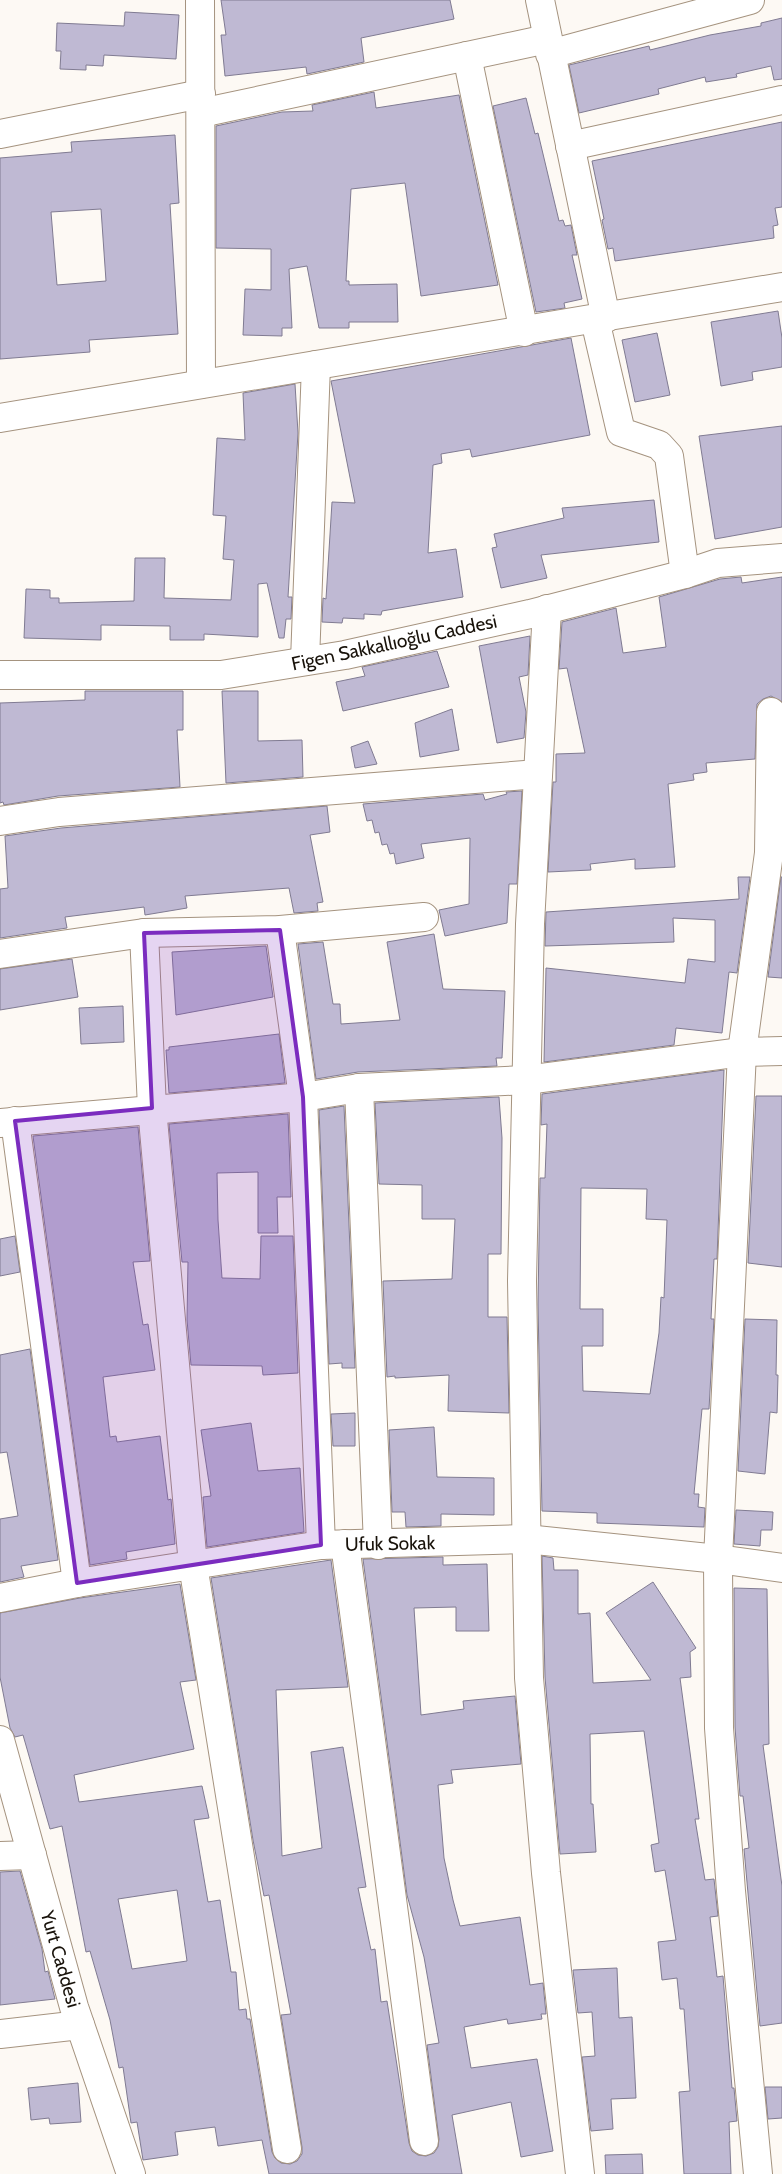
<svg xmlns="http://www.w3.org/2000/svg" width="782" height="2174" font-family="Cabin,sans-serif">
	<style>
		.building { fill: #bfb9d3; stroke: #807b92; fill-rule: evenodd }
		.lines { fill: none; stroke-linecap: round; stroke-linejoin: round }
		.minor-casing { stroke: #a5937f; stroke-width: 30 }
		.minor { stroke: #fff; stroke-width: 28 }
		.marked { fill: #7b2cbf; fill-opacity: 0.2; stroke: #7b2cbf; stroke-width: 4; stroke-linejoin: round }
		.labels { text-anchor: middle; stroke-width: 4.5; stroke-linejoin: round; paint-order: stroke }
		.street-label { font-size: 19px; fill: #18120a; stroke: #fff }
	</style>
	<rect width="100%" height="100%" fill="#fdf9f4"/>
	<!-- building -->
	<g class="building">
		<polygon points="221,0 450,0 454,19 361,38 364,62 307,74 306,67 225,76 221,35 226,35"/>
		<polygon points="125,12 179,15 176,59 104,55 103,66 86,65 86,70 60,69 61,51 56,51 57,23 124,26"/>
		<polygon points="782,18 782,79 774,80 771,66 736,74 737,77 706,82 705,77 658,89 659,94 579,113 569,65 649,46 650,50 710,35 761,26 761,23"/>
		<polygon points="374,92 376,108 459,95 498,285 421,296 405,183 351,189 346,281 349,281 349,285 397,284 398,322 349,322 349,328 319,328 307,266 289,269 292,328 282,328 282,336 243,335 245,289 271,290 271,249 216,248 216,126 282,112 313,111 312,105"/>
		<polygon points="526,98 535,134 538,133 559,221 563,220 565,226 571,225 577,255 572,255 582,299 564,303 565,308 536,312 493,106"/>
		<polygon points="782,122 782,207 775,208 778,225 773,226 774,238 615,261 613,248 608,249 602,220 604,219 592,161"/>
		<path d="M175,135L179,203L170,204L178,334L89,340L90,352L0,359V158L72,152L71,142ZM101,209L106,281L57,285L51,212Z"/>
		<polygon points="778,311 782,338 782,367 752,372 753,380 721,386 711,322"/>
		<polygon points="657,333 670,395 635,402 622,340"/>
		<polygon points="571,338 590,435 472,457 470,449 441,454 442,463 433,465 428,553 456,549 463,597 382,611 381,615 364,614 364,619 343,618 342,623 322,622 323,598 326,599 332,502 355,503 331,381"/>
		<polygon points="295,384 298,433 288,597 292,597 291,619 286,619 284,638 279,638 267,583 258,584 258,637 204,634 204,640 170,640 170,626 101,625 101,640 24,638 26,589 50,590 50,598 59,598 59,603 134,601 135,558 165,558 164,598 231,600 234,560 223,559 226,516 213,515 217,438 245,440 243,393"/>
		<polygon points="782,426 782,527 715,539 699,436"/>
		<polygon points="654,500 659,542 541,555 547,578 501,588 492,548 497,547 494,534 564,518 562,508"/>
		<polygon points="741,577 742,583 782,577 782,702 771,696 763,699 757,704 755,759 706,763 707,772 693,774 694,780 668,784 675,867 635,869 635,859 590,864 591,870 548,872 553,782 556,782 556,754 585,753 567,668 559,669 562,622 616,608 623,653 666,647 659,597 720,579"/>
		<polygon points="530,636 528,675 519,677 526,712 524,738 497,743 479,646"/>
		<polygon points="437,651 449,687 343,711 336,682 365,676 362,667"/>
		<polygon points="85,691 183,691 183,730 177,730 180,787 58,796 4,805 3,802 0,803 0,703 85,700"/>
		<polygon points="222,691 258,691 258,741 302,740 303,777 226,783"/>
		<polygon points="452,709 459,750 420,757 415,723"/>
		<polygon points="368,741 377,764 355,768 351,747"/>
		<polygon points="522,791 517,884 509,884 507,923 445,936 439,910 469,904 470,838 421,844 424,858 396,864 394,853 390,854 387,844 382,845 379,832 375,833 372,820 367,821 363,804 483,794 485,800 507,794 506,792"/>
		<polygon points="327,806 330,832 310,835 323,902 317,903 318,911 294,913 289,888 185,896 187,908 145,915 144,907 65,917 67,928 0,938 0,889 8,888 5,836 61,828"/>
		<polygon points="738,877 750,877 737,973 729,972 722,1033 676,1028 674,1045 544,1062 546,968 685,983 688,959 715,962 715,920 673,918 674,942 545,946 546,912 739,899"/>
		<polygon points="781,877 782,877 782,978 768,977"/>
		<polygon points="434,934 443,989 505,991 502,1058 496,1058 497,1066 358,1072 316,1079 298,944 323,942 333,1004 340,1004 341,1024 400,1020 387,942"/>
		<polygon points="266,946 273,997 176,1015 172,952"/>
		<polygon points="72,959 78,997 0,1010 0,969"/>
		<polygon points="123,1006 124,1042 81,1044 79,1008"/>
		<polygon points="279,1034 285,1083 169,1093 166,1050 169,1050 169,1047"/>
		<path d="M724,1070L717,1259H714L711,1319H714L709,1409H702L694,1494H699L698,1507L705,1508L704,1527L597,1523V1513L542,1511L538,1304L540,1178H545L547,1124L541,1125L542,1094ZM581,1188L647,1189L646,1219L667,1220L664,1298L661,1297L659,1333L650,1394L583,1391L582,1346H603V1309H580Z"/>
		<polygon points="756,1096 782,1096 782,1267 748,1263"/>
		<polygon points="499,1097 502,1138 501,1254 488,1254 488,1317 507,1317 509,1413 448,1411 449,1375 395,1378 395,1376 387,1377 383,1281 452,1279 455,1219 422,1219 422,1185 379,1184 375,1103"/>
		<polygon points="344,1106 355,1368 342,1368 342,1363 329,1364 319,1110"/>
		<polygon points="288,1114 291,1197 277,1197 278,1233 258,1233 258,1172 217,1173 218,1220 222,1278 260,1279 261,1236 293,1236 298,1373 263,1375 262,1366 191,1365 187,1320 188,1262 182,1262 169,1124"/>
		<polygon points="138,1127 150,1261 133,1262 143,1325 148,1324 155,1370 103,1377 110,1437 116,1436 117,1442 160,1436 168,1500 171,1499 175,1544 126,1552 127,1559 90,1565 33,1136"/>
		<polygon points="15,1236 20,1272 0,1276 0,1239"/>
		<polygon points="745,1319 777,1320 776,1375 778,1375 777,1413 770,1412 765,1474 738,1471"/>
		<polygon points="30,1349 58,1560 21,1566 24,1577 0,1582 0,1519 18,1516 7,1452 0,1453 0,1355"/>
		<polygon points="355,1413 355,1446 333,1446 331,1414"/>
		<polygon points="251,1423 258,1471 300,1468 304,1532 207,1547 203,1497 211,1496 201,1430"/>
		<polygon points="434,1427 437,1477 494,1478 494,1515 441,1514 441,1526 406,1527 405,1512 392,1512 389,1430"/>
		<polygon points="736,1510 773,1512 772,1530 761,1530 760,1546 734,1544"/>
		<polygon points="542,1556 553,1558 554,1570 578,1570 578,1614 590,1613 593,1683 651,1680 606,1613 653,1582 696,1648 690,1652 691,1677 680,1678 699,1819 695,1819 705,1880 714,1879 718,1916 710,1917 717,1977 723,1976 732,2088 734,2088 737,2121 729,2122 731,2174 684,2174 679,2092 690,2091 684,2009 680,2009 677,1978 662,1980 658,1942 676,1940 665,1870 655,1872 651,1845 659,1843 644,1731 590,1734 591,1804 593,1804 596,1852 560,1854 545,1677"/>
		<path d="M443,1557V1565L487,1564L489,1631H456V1607L414,1608L421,1715L464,1709L463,1701L515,1696L521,1764L451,1770L453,1783L438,1785L444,1858L453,1900L460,1926L520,1917L530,1985L543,1983L546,2014H541L542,2019L508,2024L507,2019L464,2027L471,2068L537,2059L553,2151L521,2157L511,2102L452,2115L462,2174H269L262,2140L218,2146L215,2127L175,2132L178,2155L143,2160L137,2122L131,2123L123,2067L119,2068L110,2020L90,1951L86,1952L62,1826L50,1829L23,1735L15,1737L10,1728L0,1677V1613L80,1598L180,1584L196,1680L180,1682L194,1749L74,1775L79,1802L202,1786L209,1818L194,1820L208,1902L220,1900L231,1972H236L239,2010L246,2009L247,2019H250L272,2152L275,2158L281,2163L290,2164L297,2161L302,2154V2147L281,2015L291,2014L269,1895L264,1896L253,1840L211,1578L331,1560L348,1687L276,1690L282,1856L322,1848L311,1752L343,1747L366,1887L358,1888L371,1950L375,1949L381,2002L387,2001L409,2143L412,2151L418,2155L426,2156L434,2153L438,2147L439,2139L427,2045L439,2043L424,1957L407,1895L363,1559ZM177,1890L187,1961L132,1969L118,1899Z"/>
		<polygon points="734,1588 767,1589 769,1744 763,1745 782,1886 782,2023 760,2026 744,1849 749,1848 743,1796 740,1796 735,1727"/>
		<polygon points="20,1871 42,1949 45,1972 48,1971 55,1999 0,2005 0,1872"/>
		<polygon points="617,1968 619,2018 632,2017 636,2098 611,2099 613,2129 591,2131 582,2057 595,2056 592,2012 578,2013 573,1970"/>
		<polygon points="78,2083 81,2122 50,2124 49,2118 31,2120 28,2088"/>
		<polygon points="765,2087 782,2087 782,2118 768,2119"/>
		<polygon points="642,2154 643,2174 606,2174 605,2155"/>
	</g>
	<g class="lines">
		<defs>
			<g id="minor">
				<polyline points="200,0 201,384"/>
				<polyline points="540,0 606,318"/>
				<polyline points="550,54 750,0"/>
				<polyline points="467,56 524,332"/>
				<polyline points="201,113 547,39"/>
				<polyline points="0,134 201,94"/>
				<polyline points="570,146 782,100"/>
				<polyline points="595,320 621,432 659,445 669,456 685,574"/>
				<polyline points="0,418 782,287"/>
				<polyline points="547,609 530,924 522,1281 529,1678 546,1873 580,2174"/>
				<polyline points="305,661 316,365"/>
				<polyline points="0,675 221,675 345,655 530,614 685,574 718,563 782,558"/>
				<polyline points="0,821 59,812 538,774"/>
				<polyline points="280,930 303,1097 321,1545"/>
				<polyline points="144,933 152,1108 193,1565 287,2149"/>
				<polyline points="0,954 144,933 280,930 424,917"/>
				<polyline points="359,1088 378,1545"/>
				<polyline points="15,1121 77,1583"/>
				<polyline points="0,1123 303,1097 359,1088 526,1080 742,1052 782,1051"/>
				<polyline points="345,1544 424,2141"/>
				<polyline points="0,1598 77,1583 321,1545 526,1539 718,1559 782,1568"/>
				<polyline points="0,1740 74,2007 131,2174"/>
				<polyline points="0,1856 32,1855"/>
				<polyline points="0,2034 80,2025"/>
				<polyline points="758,2174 731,1891 719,1728 718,1559 742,1052 769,853 771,712"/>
			</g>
		</defs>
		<!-- minor casing -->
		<use href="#minor" class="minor-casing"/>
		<!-- minor -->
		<use href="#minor" class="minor"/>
	</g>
	<!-- marked area -->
	<path class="marked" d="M280,930L303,1097L321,1545L77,1583L15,1121L152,1108L144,933Z"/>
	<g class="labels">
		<!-- street labels -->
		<g class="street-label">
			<text transform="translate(394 642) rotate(-12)" y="7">Figen Sakkallıoğlu Caddesi</text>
			<text transform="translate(390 1543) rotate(-1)" y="7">Ufuk Sokak</text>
			<text transform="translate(61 1959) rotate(74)" y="7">Yurt Caddesi</text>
		</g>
	</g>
</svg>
